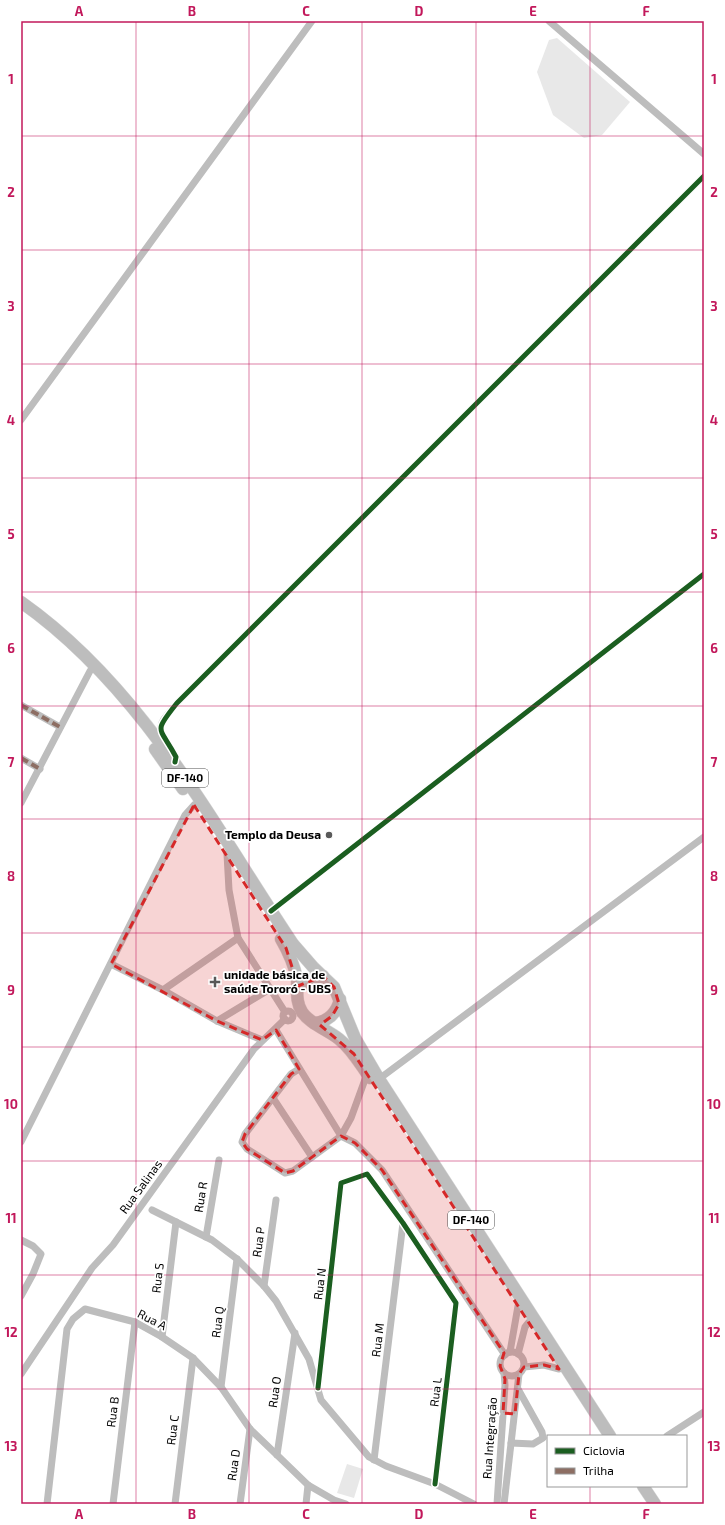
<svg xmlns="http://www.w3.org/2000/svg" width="725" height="1525" font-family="'Exo 2',sans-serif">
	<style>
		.green { fill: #e8e8e8 }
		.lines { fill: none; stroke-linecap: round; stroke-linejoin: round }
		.primary-casing { stroke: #dbdbdb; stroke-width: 13 }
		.street { stroke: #bdbdbd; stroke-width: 7 }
		.primary { stroke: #bdbdbd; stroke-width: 12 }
		.quiet { stroke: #8d6e63; stroke-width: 4; stroke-dasharray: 8 4; stroke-linecap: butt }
		.cycleway-casing { stroke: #fff; stroke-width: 8 }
		.cycleway { stroke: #1b5e20; stroke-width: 5 }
		.marked { fill: #d62828; fill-opacity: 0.2; stroke: #d62828; stroke-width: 3; stroke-dasharray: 8 5; stroke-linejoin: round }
		.grid { fill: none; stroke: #c2185b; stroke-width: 1; stroke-opacity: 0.55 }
		.poi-dot { fill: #595959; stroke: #fff; stroke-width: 1.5 }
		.labels { text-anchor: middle; stroke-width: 3.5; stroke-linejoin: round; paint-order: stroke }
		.shield { fill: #fff; stroke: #4c4c4c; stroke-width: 1 }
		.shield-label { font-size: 11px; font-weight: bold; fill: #000 }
		.poi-label { font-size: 12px; font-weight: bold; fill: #000; stroke: #fff; text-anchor: end }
		.street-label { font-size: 12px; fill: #000; stroke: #fff }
		.neatline { fill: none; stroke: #c2185b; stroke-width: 1.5 }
		.grid-label { font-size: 13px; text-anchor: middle; font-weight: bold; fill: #c2185b }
	</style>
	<rect width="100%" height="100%" fill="#fff"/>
	<!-- green -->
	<g class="green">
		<polygon points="557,38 630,102 602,135 584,138 553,115 537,72 549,40"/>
		<polygon points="347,1464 363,1469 354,1498 337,1493"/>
	</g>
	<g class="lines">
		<defs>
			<g id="primary">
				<path d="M21,602C143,688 212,823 293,944L313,967L334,987L355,1038L379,1079L610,1436"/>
				<polyline points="155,749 183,789"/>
				<path d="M281,939C288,951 294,964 297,979C298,990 295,1001 302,1012C310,1024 328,1030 339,1039C352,1049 360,1064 370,1078"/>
				<polyline points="298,988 308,980 323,976"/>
				<path d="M315,1023C329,1021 337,1013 340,999"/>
				<polyline points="643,1486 655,1504"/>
			</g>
		</defs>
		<!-- primary casing -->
		<use href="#primary" class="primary-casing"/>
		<!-- street -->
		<g class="street">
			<polyline points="549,21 704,154"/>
			<polyline points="21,420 312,21"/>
			<polyline points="21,705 60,727"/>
			<path d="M172,751C155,725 158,726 177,703L704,176"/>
			<polyline points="21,758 40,769"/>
			<polyline points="21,803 90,671"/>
			<polyline points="227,854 229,890 238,938 285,1012"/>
			<polyline points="271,911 704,574"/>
			<polyline points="111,964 163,990 217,1021 262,1040"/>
			<polyline points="163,990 238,938"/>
			<circle cx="288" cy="1016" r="5"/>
			<polyline points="217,1021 270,989"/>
			<polyline points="276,1030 341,1136 355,1143 382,1170 505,1355"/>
			<polyline points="299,1069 291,1074 245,1134 242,1142 247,1149 285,1173 293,1171 341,1136 351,1118 367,1074"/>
			<polyline points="379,1079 704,837"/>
			<polyline points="273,1098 312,1157"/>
			<polyline points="21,1142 185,815 194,805"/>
			<polyline points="152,1210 212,1240 237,1259 264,1286 276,1301 309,1359 321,1400 369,1457 386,1466 435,1484 474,1504"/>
			<polyline points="206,1237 219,1160"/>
			<polyline points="21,1240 33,1246 41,1254 33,1274 21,1296"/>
			<polyline points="264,1286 276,1200"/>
			<polyline points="162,1337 176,1222"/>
			<circle cx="512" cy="1364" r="12"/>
			<polyline points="510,1352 518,1306"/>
			<polyline points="518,1354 525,1327 529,1322"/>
			<polyline points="524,1367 544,1365 559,1369"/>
			<polyline points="21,1374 92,1268 113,1245 254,1049 285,1019"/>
			<polyline points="221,1387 237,1259"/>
			<polyline points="318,1388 341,1183 367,1174 403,1223 456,1303 435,1484"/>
			<polyline points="667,1436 704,1412"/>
			<polyline points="511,1443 533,1444 543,1438 542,1432 518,1389"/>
			<polyline points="277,1455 295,1333"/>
			<polyline points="374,1460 403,1223"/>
			<polyline points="47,1504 67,1329 73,1319 85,1309 135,1322 162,1337 193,1358 221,1387 250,1429 277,1455 308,1485 334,1500 346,1504"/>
			<polyline points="113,1504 135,1322"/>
			<polyline points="175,1504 193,1358"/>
			<polyline points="240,1504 250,1429"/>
			<polyline points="306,1504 308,1485"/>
			<polyline points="497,1504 505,1385 504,1373"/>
			<polyline points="504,1504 519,1374"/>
		</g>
		<!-- primary -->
		<use href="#primary" class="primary"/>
		<!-- quiet -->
		<g class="quiet">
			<polyline points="21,705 60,727"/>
			<polyline points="21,758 40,769"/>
		</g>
		<defs>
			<g id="cycleway">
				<path d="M175,762L176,757C160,726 152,734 177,703L704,176"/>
				<polyline points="271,911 704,574"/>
				<polyline points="318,1388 341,1183 367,1174 403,1223 456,1303 435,1484"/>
			</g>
		</defs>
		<!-- cycleway casing -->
		<use href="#cycleway" class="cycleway-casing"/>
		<!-- cycleway -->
		<use href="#cycleway" class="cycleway"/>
	</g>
	<!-- marked area -->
	<path class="marked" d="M194,805L286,948L298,986L323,976L334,987L339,1004L332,1016L320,1025L354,1054L559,1369L544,1365L524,1367L519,1374L515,1414L503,1413L505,1379L500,1366L504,1353L382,1170L355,1143L341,1136L293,1171L285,1173L247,1149L242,1142L245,1134L291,1074L299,1069L276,1030L262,1040L217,1021L111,964Z"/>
	<!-- grid -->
	<path class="grid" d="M136,21V1504M249,21V1504M362,21V1504M476,21V1504M590,21V1436M21,136H704M21,250H704M21,364H704M21,478H704M21,592H704M21,706H704M21,819H704M21,933H704M21,1047H704M21,1161H704M21,1275H704M21,1389H704M590,1486V1504"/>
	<!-- markers -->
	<g class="poi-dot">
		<circle cx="329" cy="835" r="4"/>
		<path d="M213 976h4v4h4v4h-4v4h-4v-4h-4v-4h4z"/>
	</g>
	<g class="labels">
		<!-- shield labels -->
		<g class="shield">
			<rect x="162" y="769" width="46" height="18" rx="3"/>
			<rect x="448" y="1211" width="46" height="18" rx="3"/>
		</g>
		<g class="shield-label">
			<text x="185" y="782">DF-140</text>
			<text x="471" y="1224">DF-140</text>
		</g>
		<!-- poi labels -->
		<g class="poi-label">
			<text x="321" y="839">Templo da Deusa</text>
			<text x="224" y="979" text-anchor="start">unidade básica de<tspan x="224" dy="14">saúde Tororó - UBS</tspan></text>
		</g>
		<!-- street labels -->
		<g class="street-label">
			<text transform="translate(141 1187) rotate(-54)" y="4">Rua Salinas</text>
			<text transform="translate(201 1197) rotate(-81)" y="4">Rua R</text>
			<text transform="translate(259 1242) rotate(-82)" y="4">Rua P</text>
			<text transform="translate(158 1278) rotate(-83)" y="4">Rua S</text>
			<text transform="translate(320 1284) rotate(-83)" y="4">Rua N</text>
			<text transform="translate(152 1320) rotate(27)" y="4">Rua A</text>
			<text transform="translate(218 1322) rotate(-83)" y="4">Rua Q</text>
			<text transform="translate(378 1340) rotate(-83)" y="4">Rua M</text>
			<text transform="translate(275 1392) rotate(-82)" y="4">Rua O</text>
			<text transform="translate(436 1392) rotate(-83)" y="4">Rua L</text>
			<text transform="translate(113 1412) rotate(-83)" y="4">Rua B</text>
			<text transform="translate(173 1430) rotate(-83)" y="4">Rua C</text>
			<text transform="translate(490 1438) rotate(-86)" y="4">Rua Integração</text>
			<text transform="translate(234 1465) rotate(-82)" y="4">Rua D</text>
		</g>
	</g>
	<!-- border -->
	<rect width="725" height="1525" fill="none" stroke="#ffffff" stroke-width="44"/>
	<!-- legend -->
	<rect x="547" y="1435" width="140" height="52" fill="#ffffff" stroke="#999999"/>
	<rect x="555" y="1448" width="20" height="6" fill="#1b5e20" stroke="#999999"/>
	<text x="583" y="1455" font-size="12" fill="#000000">Ciclovia</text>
	<rect x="555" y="1468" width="20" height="6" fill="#8d6e63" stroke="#999999"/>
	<text x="583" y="1475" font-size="12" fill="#000000">Trilha</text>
	<rect x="22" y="22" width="681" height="1481" class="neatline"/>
	<g class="grid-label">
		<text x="79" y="16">A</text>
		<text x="192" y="16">B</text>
		<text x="306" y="16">C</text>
		<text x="419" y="16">D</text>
		<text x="533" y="16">E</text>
		<text x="646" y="16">F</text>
		<text x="11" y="84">1</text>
		<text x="714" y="84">1</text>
		<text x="11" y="197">2</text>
		<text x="714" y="197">2</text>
		<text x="11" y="311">3</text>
		<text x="714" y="311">3</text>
		<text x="11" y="425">4</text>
		<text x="714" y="425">4</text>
		<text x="11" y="539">5</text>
		<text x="714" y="539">5</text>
		<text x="11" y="653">6</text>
		<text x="714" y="653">6</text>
		<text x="11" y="767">7</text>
		<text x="714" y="767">7</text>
		<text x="11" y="881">8</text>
		<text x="714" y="881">8</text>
		<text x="11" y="995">9</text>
		<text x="714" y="995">9</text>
		<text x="11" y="1109">10</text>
		<text x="714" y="1109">10</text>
		<text x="11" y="1223">11</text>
		<text x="714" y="1223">11</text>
		<text x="11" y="1337">12</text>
		<text x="714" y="1337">12</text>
		<text x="11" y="1451">13</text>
		<text x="714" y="1451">13</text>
		<text x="79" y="1519">A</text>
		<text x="192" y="1519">B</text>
		<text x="306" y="1519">C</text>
		<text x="419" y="1519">D</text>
		<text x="533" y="1519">E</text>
		<text x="646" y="1519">F</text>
	</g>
</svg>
